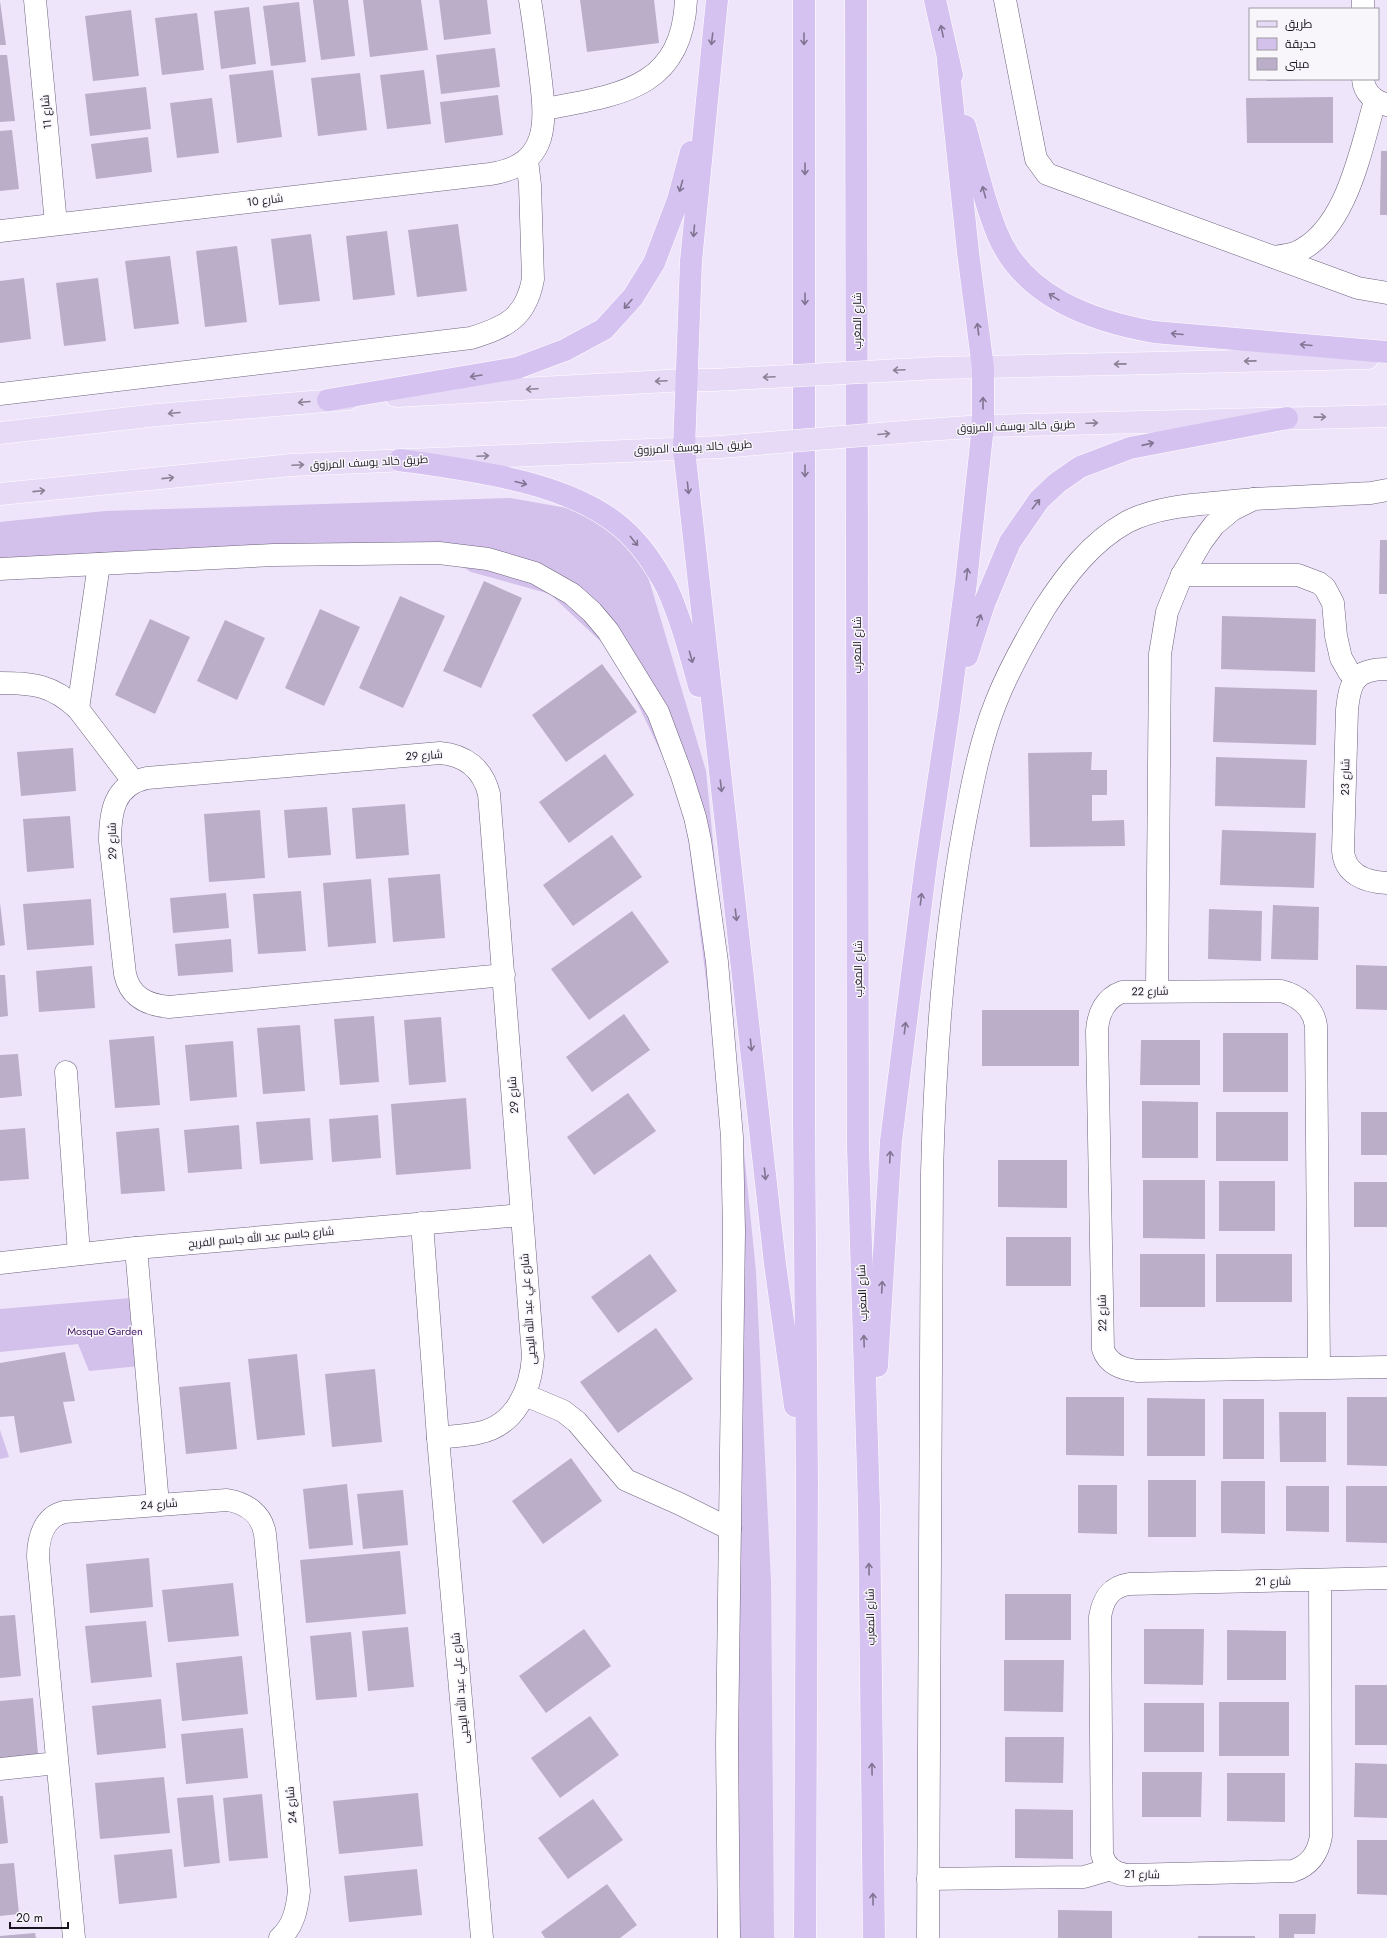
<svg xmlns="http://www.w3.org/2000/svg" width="1387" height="1938" font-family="Jost,Cairo,sans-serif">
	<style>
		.green { fill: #d3c0eb }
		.building { fill: #baaec9 }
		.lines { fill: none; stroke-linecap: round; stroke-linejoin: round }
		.minor-casing { stroke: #6e637c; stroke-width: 23 }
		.major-casing { stroke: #fff; stroke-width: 23 }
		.highway-casing { stroke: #fff; stroke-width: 23 }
		.minor { stroke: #fff; stroke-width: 22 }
		.major { stroke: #e6daf6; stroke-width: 22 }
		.highway { stroke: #d6c2f0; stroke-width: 22 }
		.major-bridge-casing { stroke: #fff; stroke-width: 23; stroke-linecap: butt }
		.major-bridge { stroke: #e6daf6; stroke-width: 22 }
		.oneway { stroke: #817492 }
		.oneway2 { stroke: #8a8195 }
		.labels { text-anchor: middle; stroke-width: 3; stroke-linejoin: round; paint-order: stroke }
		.street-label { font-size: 11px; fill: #19151e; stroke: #f8f5fb }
		.park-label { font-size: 11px; fill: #421864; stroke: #f8f5fb }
	</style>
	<rect width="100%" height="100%" fill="#eee5fb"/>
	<!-- green -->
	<g class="green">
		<polygon points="510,498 584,511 641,553 706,771 756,1272 771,1582 774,1938 717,1938 717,1746 726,1354 724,1120 683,799 614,654 550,594 471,572 439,553 141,550 0,564 0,522 105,511"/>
		<polygon points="131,1298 140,1366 89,1371 78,1344 0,1352 0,1309"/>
		<polygon points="0,1430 9,1457 0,1459"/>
	</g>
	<!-- building -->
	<g class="building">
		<polygon points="313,0 348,0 355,56 321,60"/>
		<polygon points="363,0 421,0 428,50 370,57"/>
		<polygon points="439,0 487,0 491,34 444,40"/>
		<polygon points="580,0 654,0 659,43 587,52"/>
		<polygon points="0,1 6,45 0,45"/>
		<polygon points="299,2 306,62 271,66 263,6"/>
		<polygon points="249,7 256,64 221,69 214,11"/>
		<polygon points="131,10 139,76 93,81 85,16"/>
		<polygon points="197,13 204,70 162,75 155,18"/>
		<polygon points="495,48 500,87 441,94 436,55"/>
		<polygon points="0,55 7,55 15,121 0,122"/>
		<polygon points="273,70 282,137 237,143 229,75"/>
		<polygon points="424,70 431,124 387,129 380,75"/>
		<polygon points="360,73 367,130 318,136 311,78"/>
		<polygon points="1267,79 1309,79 1309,80 1267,81"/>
		<polygon points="146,87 151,129 90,136 85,94"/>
		<polygon points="498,95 503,135 445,143 440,102"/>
		<polygon points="1333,97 1333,143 1247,143 1246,98"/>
		<polygon points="212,98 219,153 177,158 170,103"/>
		<polygon points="12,130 19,189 0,191 0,131"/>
		<polygon points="148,137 152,172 96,179 91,144"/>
		<polygon points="1381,151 1387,151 1387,215 1380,215"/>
		<polygon points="458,224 467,291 417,297 408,230"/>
		<polygon points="387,231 395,295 353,300 346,236"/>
		<polygon points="311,234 320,301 279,305 271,239"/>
		<polygon points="237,246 247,322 205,327 196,251"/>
		<polygon points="170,256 179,324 134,329 125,261"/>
		<polygon points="24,278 31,339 0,343 0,281"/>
		<polygon points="98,278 106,341 64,346 56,283"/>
		<polygon points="1380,540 1387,540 1387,594 1379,594"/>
		<polygon points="484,581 522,598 481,688 443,671"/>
		<polygon points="400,596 445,616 403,708 359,688"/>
		<polygon points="320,609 360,627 324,706 285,688"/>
		<polygon points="1222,616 1316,619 1315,672 1221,669"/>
		<polygon points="150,619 190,637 155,714 115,695"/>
		<polygon points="225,620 265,638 237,700 197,681"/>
		<polygon points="602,664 637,712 566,762 532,715"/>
		<polygon points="1215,687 1317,690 1316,745 1213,742"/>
		<polygon points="73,748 76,791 21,796 17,752"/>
		<polygon points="1092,752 1091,770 1107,770 1107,795 1092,795 1092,821 1124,820 1125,846 1030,847 1028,753"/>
		<polygon points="605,754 634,795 569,843 539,802"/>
		<polygon points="1216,757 1307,760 1305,808 1215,806"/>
		<polygon points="405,804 409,855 356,859 352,808"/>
		<polygon points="327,807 331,855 288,858 284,810"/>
		<polygon points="260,810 265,878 209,882 204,814"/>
		<polygon points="70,816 74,868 27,872 23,819"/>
		<polygon points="1222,830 1316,833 1314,888 1220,885"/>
		<polygon points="612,835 642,877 573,926 543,885"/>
		<polygon points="440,874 445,938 393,942 388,878"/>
		<polygon points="371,879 376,943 328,947 323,883"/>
		<polygon points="301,891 306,951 258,954 253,894"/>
		<polygon points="226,893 229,928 173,933 170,898"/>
		<polygon points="91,899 94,945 27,950 23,904"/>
		<polygon points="0,903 5,945 0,946"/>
		<polygon points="1273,905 1319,907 1318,960 1271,959"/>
		<polygon points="1209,909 1262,911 1261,961 1208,959"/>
		<polygon points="632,911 669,962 589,1020 551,969"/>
		<polygon points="231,939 233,972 178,976 175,944"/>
		<polygon points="1356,965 1387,966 1387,1010 1356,1009"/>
		<polygon points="92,966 95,1008 39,1012 36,971"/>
		<polygon points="0,975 5,975 8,1016 0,1017"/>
		<rect x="982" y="1010" width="97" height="56"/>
		<polygon points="624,1014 650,1050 592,1092 566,1057"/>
		<polygon points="374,1016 379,1082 340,1085 334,1019"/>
		<polygon points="441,1017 446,1082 409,1085 404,1020"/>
		<polygon points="300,1025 305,1091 263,1094 257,1028"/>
		<rect x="1223" y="1033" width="65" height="59"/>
		<polygon points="154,1036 160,1105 115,1108 109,1040"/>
		<polygon points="1141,1040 1200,1040 1200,1085 1140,1085"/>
		<polygon points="233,1041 237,1097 190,1101 185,1045"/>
		<polygon points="18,1054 22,1096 0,1098 0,1055"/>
		<polygon points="628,1093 656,1131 594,1175 567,1137"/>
		<polygon points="466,1098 471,1169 396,1175 391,1104"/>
		<polygon points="1142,1101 1198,1102 1198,1158 1142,1158"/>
		<rect x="1216" y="1112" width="72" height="49"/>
		<rect x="1361" y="1112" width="26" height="43"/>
		<polygon points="378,1115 381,1158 332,1162 329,1119"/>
		<polygon points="310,1118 313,1160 260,1164 256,1122"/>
		<polygon points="239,1125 242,1169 188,1173 184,1130"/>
		<polygon points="25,1128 29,1179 0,1181 0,1130"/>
		<polygon points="159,1128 165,1191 121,1194 116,1132"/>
		<polygon points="998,1160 1067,1160 1067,1208 998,1207"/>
		<polygon points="1143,1180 1205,1180 1205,1239 1143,1238"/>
		<rect x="1219" y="1181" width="56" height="50"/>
		<rect x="1354" y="1182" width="33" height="45"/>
		<rect x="1006" y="1237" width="65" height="49"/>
		<polygon points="650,1254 677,1291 618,1333 591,1297"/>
		<rect x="1140" y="1254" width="65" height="53"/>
		<rect x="1216" y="1254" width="76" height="48"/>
		<polygon points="656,1328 693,1379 618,1433 580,1382"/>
		<polygon points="65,1352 75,1401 63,1402 72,1443 20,1453 14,1416 0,1417 0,1363"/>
		<polygon points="297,1354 305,1435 257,1440 248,1359"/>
		<polygon points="375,1369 382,1442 332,1447 325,1374"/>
		<polygon points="230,1382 237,1449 186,1454 179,1387"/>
		<polygon points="1066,1397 1124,1397 1124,1456 1066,1455"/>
		<polygon points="1347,1397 1387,1397 1387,1466 1347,1465"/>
		<polygon points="1147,1398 1205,1399 1205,1456 1147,1456"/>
		<rect x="1223" y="1399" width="41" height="60"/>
		<polygon points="1279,1412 1326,1412 1326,1462 1280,1462"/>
		<polygon points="571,1458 602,1501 543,1544 512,1501"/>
		<rect x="1148" y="1480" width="48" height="57"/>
		<polygon points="1221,1481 1265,1481 1265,1534 1221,1533"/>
		<polygon points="347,1484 353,1545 309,1549 303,1489"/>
		<polygon points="1078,1485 1117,1485 1117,1534 1078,1533"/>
		<polygon points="1286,1486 1329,1486 1329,1532 1286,1531"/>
		<polygon points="1346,1486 1387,1486 1387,1543 1346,1542"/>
		<polygon points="403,1490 408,1545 363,1549 357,1494"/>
		<polygon points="400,1551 406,1614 306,1623 300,1560"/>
		<polygon points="149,1558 153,1607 90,1613 86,1564"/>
		<polygon points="233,1583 239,1636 168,1642 162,1590"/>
		<rect x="1005" y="1594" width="66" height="46"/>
		<polygon points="15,1615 21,1676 0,1678 0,1616"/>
		<polygon points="146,1621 152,1677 91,1683 85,1626"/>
		<polygon points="408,1627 414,1687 368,1691 362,1631"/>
		<polygon points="584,1629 611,1666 546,1713 519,1676"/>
		<polygon points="1144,1629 1204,1629 1203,1685 1144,1684"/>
		<polygon points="1227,1630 1286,1631 1286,1680 1227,1680"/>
		<polygon points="351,1632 357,1697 316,1700 310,1636"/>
		<polygon points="242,1656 248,1714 182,1721 176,1663"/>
		<polygon points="1004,1660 1064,1660 1063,1712 1004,1711"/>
		<rect x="1355" y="1685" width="32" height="60"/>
		<polygon points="33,1698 38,1754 0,1758 0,1701"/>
		<polygon points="161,1699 166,1748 97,1755 92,1706"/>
		<rect x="1219" y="1702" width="70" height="54"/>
		<rect x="1144" y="1703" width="60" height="49"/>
		<polygon points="590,1716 619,1755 560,1798 531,1758"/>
		<polygon points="243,1728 248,1778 186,1784 181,1734"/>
		<polygon points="1005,1737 1064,1737 1063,1783 1005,1782"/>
		<polygon points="1355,1763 1387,1764 1387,1818 1354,1817"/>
		<polygon points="1142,1772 1202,1772 1201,1817 1142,1817"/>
		<polygon points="1227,1773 1285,1773 1285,1822 1227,1821"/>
		<polygon points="164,1777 170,1833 100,1839 95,1783"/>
		<polygon points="418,1793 423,1846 339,1854 333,1801"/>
		<polygon points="262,1794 268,1858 229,1861 223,1798"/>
		<polygon points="213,1795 220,1863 184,1867 177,1798"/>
		<polygon points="0,1796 3,1796 8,1843 0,1844"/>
		<polygon points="593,1799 623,1840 568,1879 538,1838"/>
		<polygon points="1015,1809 1073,1810 1073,1859 1015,1858"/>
		<polygon points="1357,1840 1387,1840 1387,1895 1357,1894"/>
		<polygon points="172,1849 177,1898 119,1904 114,1855"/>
		<polygon points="14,1863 19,1914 0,1916 0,1864"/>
		<polygon points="417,1869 422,1915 349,1922 344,1876"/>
		<polygon points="607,1884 637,1925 620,1938 545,1938 541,1932"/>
		<polygon points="1058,1910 1112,1911 1112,1938 1058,1938"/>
		<polygon points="1279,1914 1316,1914 1315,1934 1294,1934 1294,1938 1279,1938"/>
		<polygon points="35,1933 36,1938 0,1938 0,1936"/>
		<rect x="1198" y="1936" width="57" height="2"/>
	</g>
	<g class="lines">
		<defs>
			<g id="minor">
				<polyline points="35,0 56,224"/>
				<polyline points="1005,0 1036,159 1047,174 1358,288 1387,293"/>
				<polyline points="1363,9 1363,0"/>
				<path d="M1363,79C1364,93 1374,101 1387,105"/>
				<path d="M545,109C617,95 682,90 686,0"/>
				<path d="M0,231L490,174C551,165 546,121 540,73C537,49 534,24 530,0"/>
				<path d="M1274,257C1281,256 1289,255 1295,253C1347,231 1361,148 1375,101"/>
				<path d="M0,394L471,338C506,327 526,318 533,279L530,185L527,160"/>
				<polyline points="0,569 273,555 439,553 488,559 535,573 572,594 592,612 608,631 658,712 682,776 695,817 700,840 717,962 732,1137 734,1231 727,1744 729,1938"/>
				<polyline points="1182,575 1298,575 1319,583 1325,588 1333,603 1336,636 1341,658 1349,672 1356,679"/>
				<path d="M1387,669C1355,669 1350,681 1347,710L1343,850C1344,874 1365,882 1387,883"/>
				<path d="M0,683C34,683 52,685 78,709L133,781"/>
				<polyline points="78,709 99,564"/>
				<polyline points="1157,991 1160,654 1167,612 1182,575 1202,541 1214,525 1232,510 1254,499 1371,493 1387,490"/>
				<polyline points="66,1072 79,1254"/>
				<polyline points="422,1223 438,1438 482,1938"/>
				<polyline points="136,1248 158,1504"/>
				<polyline points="0,1263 136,1248 521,1215"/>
				<path d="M1319,1367L1316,1026C1314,1008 1298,995 1281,991L1122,992C1105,998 1098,1014 1097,1031L1103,1349C1108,1365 1123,1369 1138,1371L1387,1367"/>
				<polyline points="525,1395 563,1411 577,1422 626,1480 680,1504 730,1529"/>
				<path d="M438,1438C451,1436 465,1436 478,1433C515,1426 531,1390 533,1356L489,794C483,769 465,755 440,753L147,778C114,785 110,812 110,841L125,974C130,997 147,1005 169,1007L504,975"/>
				<path d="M1320,1580L1321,1836C1318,1854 1310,1865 1293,1871L1128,1875C1115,1874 1105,1867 1102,1854L1100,1617C1103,1599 1110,1587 1129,1584L1387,1578"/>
				<polyline points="0,1769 57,1763"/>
				<polyline points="928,1879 1084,1877 1111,1869"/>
				<path d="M74,1938L38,1557C38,1538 44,1517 64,1512L227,1500C246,1503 262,1514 265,1534L299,1891C297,1908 294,1926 280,1938"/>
				<path d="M928,1938L932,1173C935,1057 943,941 964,827C972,785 980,742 996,702C1009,669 1026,639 1044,609C1066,575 1091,542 1127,522C1164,503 1214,504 1254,499"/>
			</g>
			<g id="major">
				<polyline points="938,368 1368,358"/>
				<polyline points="396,396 686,380 714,380"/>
				<polyline points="927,430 983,426 1387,416"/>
				<polyline points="0,433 157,415 348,399"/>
				<polyline points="0,494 291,465 720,447"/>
			</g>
			<g id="highway">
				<polyline points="717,0 691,261 684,449 775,1264 795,1406"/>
				<polyline points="804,0 804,1124 807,1482 805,1938"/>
				<polyline points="856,0 858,1147 869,1507 874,1938"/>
				<polyline points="935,0 952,75"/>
				<path d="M965,126C975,161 983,199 997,233C1023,297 1092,321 1154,332L1387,352"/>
				<polyline points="328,400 517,368 565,350 604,329 633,297 654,263 678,200 691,152"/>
				<path d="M400,460C469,470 567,481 621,527C640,543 656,567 667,588C681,619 690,653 699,686"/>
				<polyline points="967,656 984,604 1010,542 1039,500 1057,483 1080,467 1130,448 1287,418"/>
				<polyline points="877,1366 891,1141 926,864 949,710 966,582 983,426 983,368 968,252 948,62"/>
			</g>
		</defs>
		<!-- minor casing -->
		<use href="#minor" class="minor-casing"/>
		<!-- major casing -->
		<use href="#major" class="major-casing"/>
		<!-- highway casing -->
		<use href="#highway" class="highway-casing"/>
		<!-- minor -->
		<use href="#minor" class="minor"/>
		<!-- major -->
		<use href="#major" class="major"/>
		<!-- highway -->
		<use href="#highway" class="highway"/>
		<defs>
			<g id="major-bridge">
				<polyline points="714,380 938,368"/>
				<polyline points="720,447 927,430"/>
			</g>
		</defs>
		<!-- major-bridge casing -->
		<use href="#major-bridge" class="major-bridge-casing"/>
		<!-- major-bridge -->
		<use href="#major-bridge" class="major-bridge"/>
	</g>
	<!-- one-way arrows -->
	<defs><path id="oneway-shaft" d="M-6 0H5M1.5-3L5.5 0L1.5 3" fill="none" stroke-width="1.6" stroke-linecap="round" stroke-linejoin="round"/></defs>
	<g class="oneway">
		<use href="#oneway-shaft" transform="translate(942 31) rotate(-102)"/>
		<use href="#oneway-shaft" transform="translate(712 39) rotate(97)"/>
		<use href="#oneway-shaft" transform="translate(804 39) rotate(90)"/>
		<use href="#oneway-shaft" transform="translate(805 169) rotate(90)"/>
		<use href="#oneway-shaft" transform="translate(681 186) rotate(106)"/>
		<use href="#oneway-shaft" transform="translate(984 192) rotate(-105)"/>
		<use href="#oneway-shaft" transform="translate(694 231) rotate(95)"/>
		<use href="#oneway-shaft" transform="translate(1054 297) rotate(-148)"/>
		<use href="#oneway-shaft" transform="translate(805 299) rotate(90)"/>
		<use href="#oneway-shaft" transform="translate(628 304) rotate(131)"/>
		<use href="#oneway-shaft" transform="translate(978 329) rotate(-97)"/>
		<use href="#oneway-shaft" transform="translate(1177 334) rotate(-175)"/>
		<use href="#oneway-shaft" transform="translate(1306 345) rotate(-175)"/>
		<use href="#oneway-shaft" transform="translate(476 376) rotate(171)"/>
		<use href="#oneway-shaft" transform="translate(983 403) rotate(-90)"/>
		<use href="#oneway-shaft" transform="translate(1148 444) rotate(-13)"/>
		<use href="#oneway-shaft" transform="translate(805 471) rotate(90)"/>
		<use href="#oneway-shaft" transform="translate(521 483) rotate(14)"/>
		<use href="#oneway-shaft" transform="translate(688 488) rotate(84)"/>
		<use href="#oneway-shaft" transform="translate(1036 504) rotate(-51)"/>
		<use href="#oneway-shaft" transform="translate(634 541) rotate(51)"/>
		<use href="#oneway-shaft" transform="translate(967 574) rotate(-83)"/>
		<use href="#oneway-shaft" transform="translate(979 620) rotate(-71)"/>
		<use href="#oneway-shaft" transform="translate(691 657) rotate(74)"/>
		<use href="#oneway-shaft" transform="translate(721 786) rotate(83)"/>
		<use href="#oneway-shaft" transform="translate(921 899) rotate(-83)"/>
		<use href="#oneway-shaft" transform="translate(736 915) rotate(83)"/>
		<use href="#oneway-shaft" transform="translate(905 1028) rotate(-83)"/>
		<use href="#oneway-shaft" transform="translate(751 1045) rotate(84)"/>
		<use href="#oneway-shaft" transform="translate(890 1157) rotate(-87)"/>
		<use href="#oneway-shaft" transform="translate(765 1174) rotate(84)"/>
		<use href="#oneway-shaft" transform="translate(882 1287) rotate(-87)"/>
		<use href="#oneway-shaft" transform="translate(864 1341) rotate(-92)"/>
		<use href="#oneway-shaft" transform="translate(869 1569) rotate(-91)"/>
		<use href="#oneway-shaft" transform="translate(872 1769) rotate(-91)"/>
		<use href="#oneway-shaft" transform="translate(873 1899) rotate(-91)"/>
	</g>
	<g class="oneway2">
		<use href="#oneway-shaft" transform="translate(1250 361) rotate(179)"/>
		<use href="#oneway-shaft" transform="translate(1120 364) rotate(179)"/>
		<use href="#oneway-shaft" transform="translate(899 370) rotate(177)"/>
		<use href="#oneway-shaft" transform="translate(769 377) rotate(177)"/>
		<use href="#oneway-shaft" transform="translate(661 381) rotate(177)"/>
		<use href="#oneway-shaft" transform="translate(532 389) rotate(177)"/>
		<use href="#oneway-shaft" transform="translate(304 402) rotate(175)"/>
		<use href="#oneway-shaft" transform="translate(174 413) rotate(175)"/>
		<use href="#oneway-shaft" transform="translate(1320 417) rotate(-1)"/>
		<use href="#oneway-shaft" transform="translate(1092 423) rotate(-2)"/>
		<use href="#oneway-shaft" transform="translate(884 434) rotate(-5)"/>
		<use href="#oneway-shaft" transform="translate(483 456) rotate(-3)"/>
		<use href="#oneway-shaft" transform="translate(298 465) rotate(-3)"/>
		<use href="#oneway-shaft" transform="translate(168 478) rotate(-6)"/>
		<use href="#oneway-shaft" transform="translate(39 491) rotate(-6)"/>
	</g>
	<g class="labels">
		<!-- street labels -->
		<g class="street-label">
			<text transform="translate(46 112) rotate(-95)" y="4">شارع 11</text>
			<text transform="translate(265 200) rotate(-7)" y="4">شارع 10</text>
			<text transform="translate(857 321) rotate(-90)" y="4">شارع المغرب</text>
			<text transform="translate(1016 426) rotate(-2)" y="4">طريق خالد يوسف المرزوق</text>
			<text transform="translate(693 447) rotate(-3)" y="4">طريق خالد يوسف المرزوق</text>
			<text transform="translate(369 462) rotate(-3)" y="4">طريق خالد يوسف المرزوق</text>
			<text transform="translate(857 645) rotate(-90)" y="4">شارع المغرب</text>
			<text transform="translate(424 755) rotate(-3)" y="4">شارع 29</text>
			<text transform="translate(1345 777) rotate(-89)" y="4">شارع 23</text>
			<text transform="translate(112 841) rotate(-91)" y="4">شارع 29</text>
			<text transform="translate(858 969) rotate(-90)" y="4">شارع المغرب</text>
			<text transform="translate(1150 991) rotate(-1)" y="4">شارع 22</text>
			<text transform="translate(513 1095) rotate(-94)" y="4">شارع 29</text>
			<text transform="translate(261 1237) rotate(-5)" y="4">شارع جاسم عبد الله جاسم الفريح</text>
			<text transform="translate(862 1293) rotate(-92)" y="4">شارع المغرب</text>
			<text transform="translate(528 1309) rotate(-94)" y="4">شارع علي عبد الله اليحيى</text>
			<text transform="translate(1102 1313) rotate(-91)" y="4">شارع 22</text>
			<text transform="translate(159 1504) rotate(-4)" y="4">شارع 24</text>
			<text transform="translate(1273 1581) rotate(-1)" y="4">شارع 21</text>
			<text transform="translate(870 1617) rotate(-91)" y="4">شارع المغرب</text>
			<text transform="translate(460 1688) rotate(-95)" y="4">شارع علي عبد الله اليحيى</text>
			<text transform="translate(291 1805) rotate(-95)" y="4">شارع 24</text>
			<text transform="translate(1142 1874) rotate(1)" y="4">شارع 21</text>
		</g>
		<!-- park labels -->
		<g class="park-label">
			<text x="105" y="1335">Mosque Garden</text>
		</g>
	</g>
	<!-- legend -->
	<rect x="1249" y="8" width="130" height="72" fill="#f8f5fb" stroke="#9f9ba3"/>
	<rect x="1257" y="21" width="20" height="6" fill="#e6daf6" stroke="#9f9ba3"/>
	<text x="1285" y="28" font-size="12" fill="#19151e">طريق</text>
	<rect x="1257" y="38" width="20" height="12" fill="#d3c0eb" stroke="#9f9ba3"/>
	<text x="1285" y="48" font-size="12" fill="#19151e">حديقة</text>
	<rect x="1257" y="58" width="20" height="12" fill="#baaec9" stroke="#9f9ba3"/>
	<text x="1285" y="68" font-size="12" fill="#19151e">مبنى</text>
	<!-- scale -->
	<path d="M10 1922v6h58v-6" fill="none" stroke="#19151e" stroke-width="2"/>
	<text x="16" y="1922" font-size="12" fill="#19151e" stroke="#f8f5fb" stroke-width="3" paint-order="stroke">20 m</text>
</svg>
